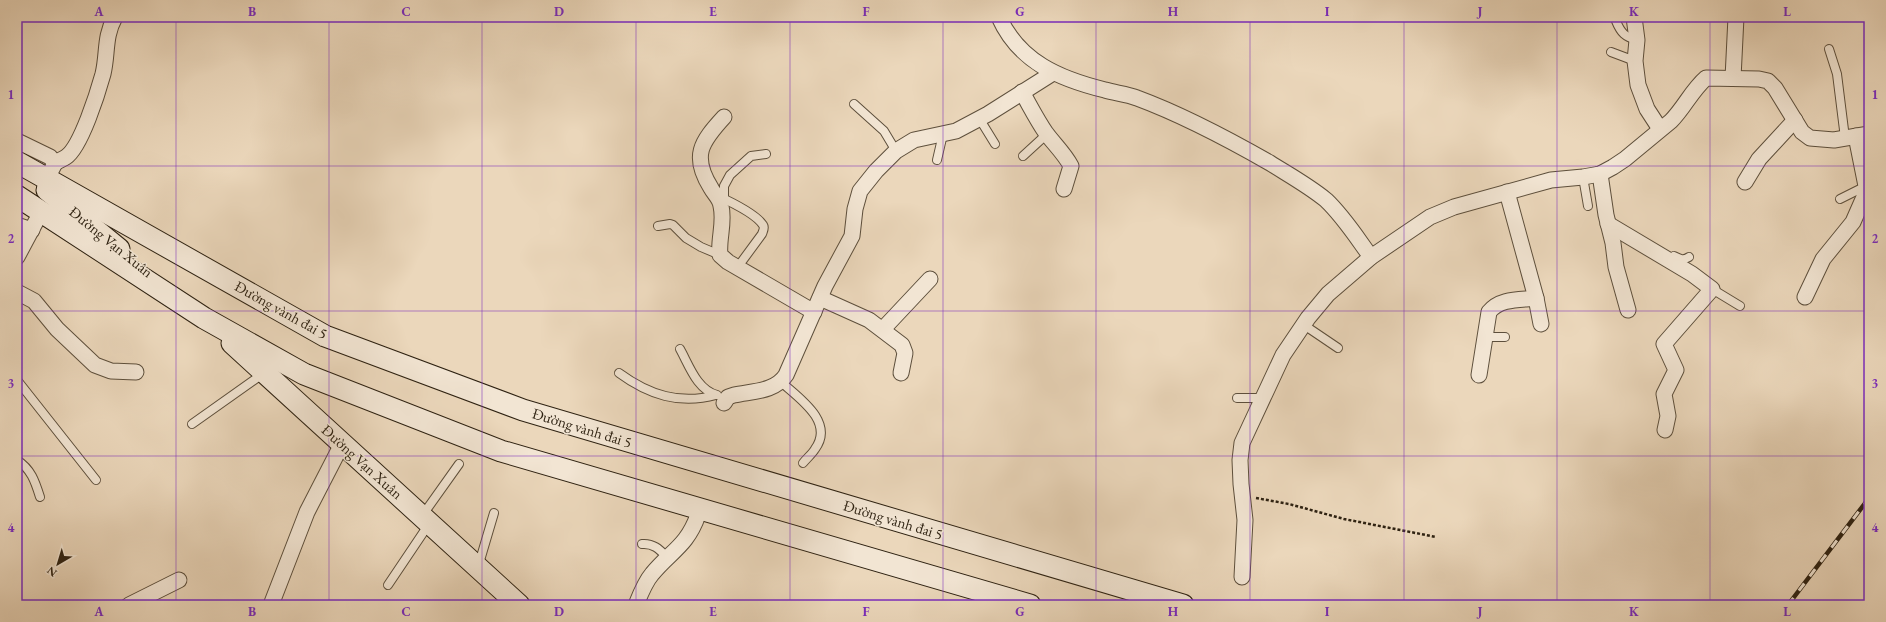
<svg xmlns="http://www.w3.org/2000/svg" width="1886" height="622" font-family="'EB Garamond',serif">
	<style>
		.lines { fill: none; stroke-linecap: round; stroke-linejoin: round }
		.lane-casing { stroke: #5d4f3c; stroke-width: 10 }
		.street-casing { stroke: #5d4f3c; stroke-width: 17 }
		.secondary-casing { stroke: #2e2212; stroke-width: 23 }
		.path { stroke: #2e2212; stroke-width: 2.5; stroke-dasharray: 3 2; stroke-linecap: butt }
		.lane { stroke: #f2e5d3; stroke-width: 8 }
		.street { stroke: #f2e5d3; stroke-width: 15 }
		.secondary { stroke: #f2e5d3; stroke-width: 21 }
		.rail-casing { stroke: #2e2212; stroke-width: 4.5 }
		.rail { stroke: #f2e5d3; stroke-width: 3; stroke-dasharray: 9; stroke-linecap: butt }
		.grid { fill: none; stroke: #7b2cbf; stroke-width: 1; stroke-opacity: 0.55 }
		.labels { text-anchor: middle; stroke-width: 3; stroke-linejoin: round; paint-order: stroke }
		.street-label { font-size: 15px; fill: #2e2212; stroke: #f2e5d3 }
		.neatline { fill: none; stroke: #7b2cbf; stroke-width: 1.5 }
		.grid-label { font-size: 13px; text-anchor: middle; font-weight: bold; fill: #7b2cbf }
	</style>
	<rect width="100%" height="100%" fill="#ebd7bb"/>
	<filter id="stains"><feTurbulence type="fractalNoise" baseFrequency=".005" numOctaves="4"/><feColorMatrix values="0 0 0 0 .2 0 0 0 0 .09 0 0 0 0 .02 0 0 0 .5 -.17"/></filter>
	<radialGradient id="worn" r=".72"><stop offset=".6" stop-color="#630" stop-opacity="0"/><stop offset="1" stop-color="#630" stop-opacity=".3"/></radialGradient>
	<g class="lines">
		<defs>
			<g id="lane">
				<path d="M1616,21C1621,33 1625,37 1637,40"/>
				<polyline points="1829,49 1837,74 1845,138"/>
				<polyline points="1611,52 1635,61"/>
				<polyline points="854,104 884,131 896,151"/>
				<polyline points="979,118 995,144"/>
				<polyline points="1023,156 1047,134"/>
				<polyline points="937,160 943,134"/>
				<polyline points="1583,177 1588,206"/>
				<path d="M718,196C731,202 756,214 763,225C765,228 763,231 762,234L737,268"/>
				<polyline points="724,199 724,186 730,175 751,156 766,154"/>
				<polyline points="1840,199 1866,186"/>
				<polyline points="658,226 670,224 673,225 686,238 701,247 720,255"/>
				<path d="M1674,256C1680,259 1683,261 1689,257"/>
				<polyline points="1712,289 1740,306"/>
				<polyline points="1304,325 1338,348"/>
				<polyline points="1484,337 1505,337"/>
				<path d="M680,349C689,365 697,390 717,395"/>
				<path d="M619,373C649,395 680,405 716,395"/>
				<polyline points="17,380 96,480"/>
				<path d="M781,382C799,398 835,422 815,449C812,454 807,458 803,463"/>
				<polyline points="1237,398 1264,398"/>
				<polyline points="192,424 264,373"/>
				<path d="M17,460C31,469 35,481 40,497"/>
				<polyline points="422,516 459,464"/>
				<path d="M642,544C654,543 660,550 668,558"/>
				<polyline points="478,567 494,513"/>
				<polyline points="388,585 429,524"/>
			</g>
			<g id="street">
				<path d="M999,17C1019,62 1060,79 1105,90C1115,93 1127,94 1137,98C1183,115 1228,139 1270,163C1289,175 1309,186 1326,200C1344,217 1357,238 1371,257"/>
				<polyline points="1634,17 1637,40 1635,61 1638,85 1647,109 1660,129"/>
				<polyline points="1733,78 1736,17"/>
				<path d="M1022,92C1030,106 1037,120 1046,133C1054,144 1064,153 1071,166L1064,189"/>
				<path d="M724,117C701,142 691,156 711,188C714,194 720,198 721,206C725,223 718,239 720,255L728,262L814,312"/>
				<polyline points="17,141 50,157 55,163 51,171"/>
				<path d="M55,163C58,161 63,159 66,157C81,147 98,92 103,74C108,53 104,37 115,17"/>
				<polyline points="1600,174 1606,215 1613,243 1616,267 1628,310"/>
				<polyline points="1745,182 1759,159 1795,120"/>
				<polyline points="1507,192 1536,298 1541,324"/>
				<polyline points="1608,224 1692,274 1712,289 1664,344 1676,370 1664,394 1668,416 1665,430"/>
				<polyline points="17,225 32,230"/>
				<polyline points="17,257 41,212"/>
				<polyline points="17,292 34,301 57,329 95,365 111,371 136,372"/>
				<polyline points="1805,297 1823,259 1853,222 1864,197 1866,186 1856,136"/>
				<polyline points="820,298 869,320 902,345 905,353 901,373"/>
				<polyline points="883,329 930,279"/>
				<path d="M1479,375L1489,312C1500,298 1520,300 1536,298"/>
				<path d="M724,403L728,397L734,395C752,391 775,392 786,375L825,286L852,236L855,209L860,191L876,171L896,151L914,140L956,131L988,114L1053,73"/>
				<path d="M1242,577L1245,520L1241,484L1240,460L1242,443L1283,355L1308,318L1328,294L1371,257L1430,217L1454,207L1551,180L1583,177L1600,174L1613,167L1625,159L1671,121C1684,108 1692,90 1706,78L1759,79L1768,81L1775,88L1802,132L1810,138L1834,140L1869,134"/>
				<polyline points="129,605 179,580"/>
				<polyline points="271,605 307,512 342,444"/>
				<path d="M636,605C640,595 645,582 652,574C671,551 687,546 698,515"/>
			</g>
			<g id="secondary">
				<polyline points="17,162 325,336 523,410 1183,605"/>
				<polyline points="47,190 119,249"/>
				<polyline points="17,196 204,318 304,374 501,451 1030,605"/>
				<polyline points="232,343 519,605"/>
			</g>
		</defs>
		<!-- lane casing -->
		<use href="#lane" class="lane-casing"/>
		<!-- street casing -->
		<use href="#street" class="street-casing"/>
		<!-- secondary casing -->
		<use href="#secondary" class="secondary-casing"/>
		<!-- path -->
		<polyline class="path" points="1256,498 1289,504 1344,519 1436,537"/>
		<!-- lane -->
		<use href="#lane" class="lane"/>
		<!-- street -->
		<use href="#street" class="street"/>
		<!-- secondary -->
		<use href="#secondary" class="secondary"/>
		<defs>
			<polyline id="rail" points="1788,605 1869,498"/>
		</defs>
		<!-- rail casing -->
		<use href="#rail" class="rail-casing"/>
		<!-- rail -->
		<use href="#rail" class="rail"/>
	</g>
	<!-- grid -->
	<path class="grid" d="M176,17V605M329,17V605M482,17V605M636,17V605M790,17V605M943,17V605M1096,17V605M1250,17V605M1404,17V605M1557,17V605M1710,17V605M17,166H1869M17,311H1869M17,456H1869"/>
	<g class="labels">
		<!-- street labels -->
		<g class="street-label">
			<text transform="translate(111 242) rotate(39)" y="5">Đường Vạn Xuân</text>
			<text transform="translate(281 310) rotate(29)" y="5">Đường vành đai 5</text>
			<text transform="translate(582 428) rotate(17)" y="5">Đường vành đai 5</text>
			<text transform="translate(362 462) rotate(42)" y="5">Đường Vạn Xuân</text>
			<text transform="translate(893 520) rotate(17)" y="5">Đường vành đai 5</text>
		</g>
	</g>
	<!-- margin -->
	<rect width="1886" height="622" fill="none" stroke="#ebd7bb" stroke-width="44"/>
	<!-- north arrow -->
	<g transform="translate(58 564) rotate(218)" stroke="#f2e5d3" stroke-width="3" paint-order="stroke">
	<path d="M0-3L7 15L0 10L-7 15Z" fill="#2e2212"/>
	<text y="-6" font-size="11" font-weight="bold" text-anchor="middle" fill="#2e2212">N</text>
	</g>
	<rect x="22" y="22" width="1842" height="578" class="neatline"/>
	<g class="grid-label">
		<text x="99" y="16">A</text>
		<text x="252" y="16">B</text>
		<text x="406" y="16">C</text>
		<text x="559" y="16">D</text>
		<text x="713" y="16">E</text>
		<text x="866" y="16">F</text>
		<text x="1020" y="16">G</text>
		<text x="1173" y="16">H</text>
		<text x="1327" y="16">I</text>
		<text x="1480" y="16">J</text>
		<text x="1634" y="16">K</text>
		<text x="1787" y="16">L</text>
		<text x="11" y="99">1</text>
		<text x="1875" y="99">1</text>
		<text x="11" y="243">2</text>
		<text x="1875" y="243">2</text>
		<text x="11" y="388">3</text>
		<text x="1875" y="388">3</text>
		<text x="11" y="532">4</text>
		<text x="1875" y="532">4</text>
		<text x="99" y="616">A</text>
		<text x="252" y="616">B</text>
		<text x="406" y="616">C</text>
		<text x="559" y="616">D</text>
		<text x="713" y="616">E</text>
		<text x="866" y="616">F</text>
		<text x="1020" y="616">G</text>
		<text x="1173" y="616">H</text>
		<text x="1327" y="616">I</text>
		<text x="1480" y="616">J</text>
		<text x="1634" y="616">K</text>
		<text x="1787" y="616">L</text>
	</g>
	<rect width="100%" height="100%" filter="url(#stains)"/>
	<rect width="100%" height="100%" fill="url(#worn)"/>
</svg>
